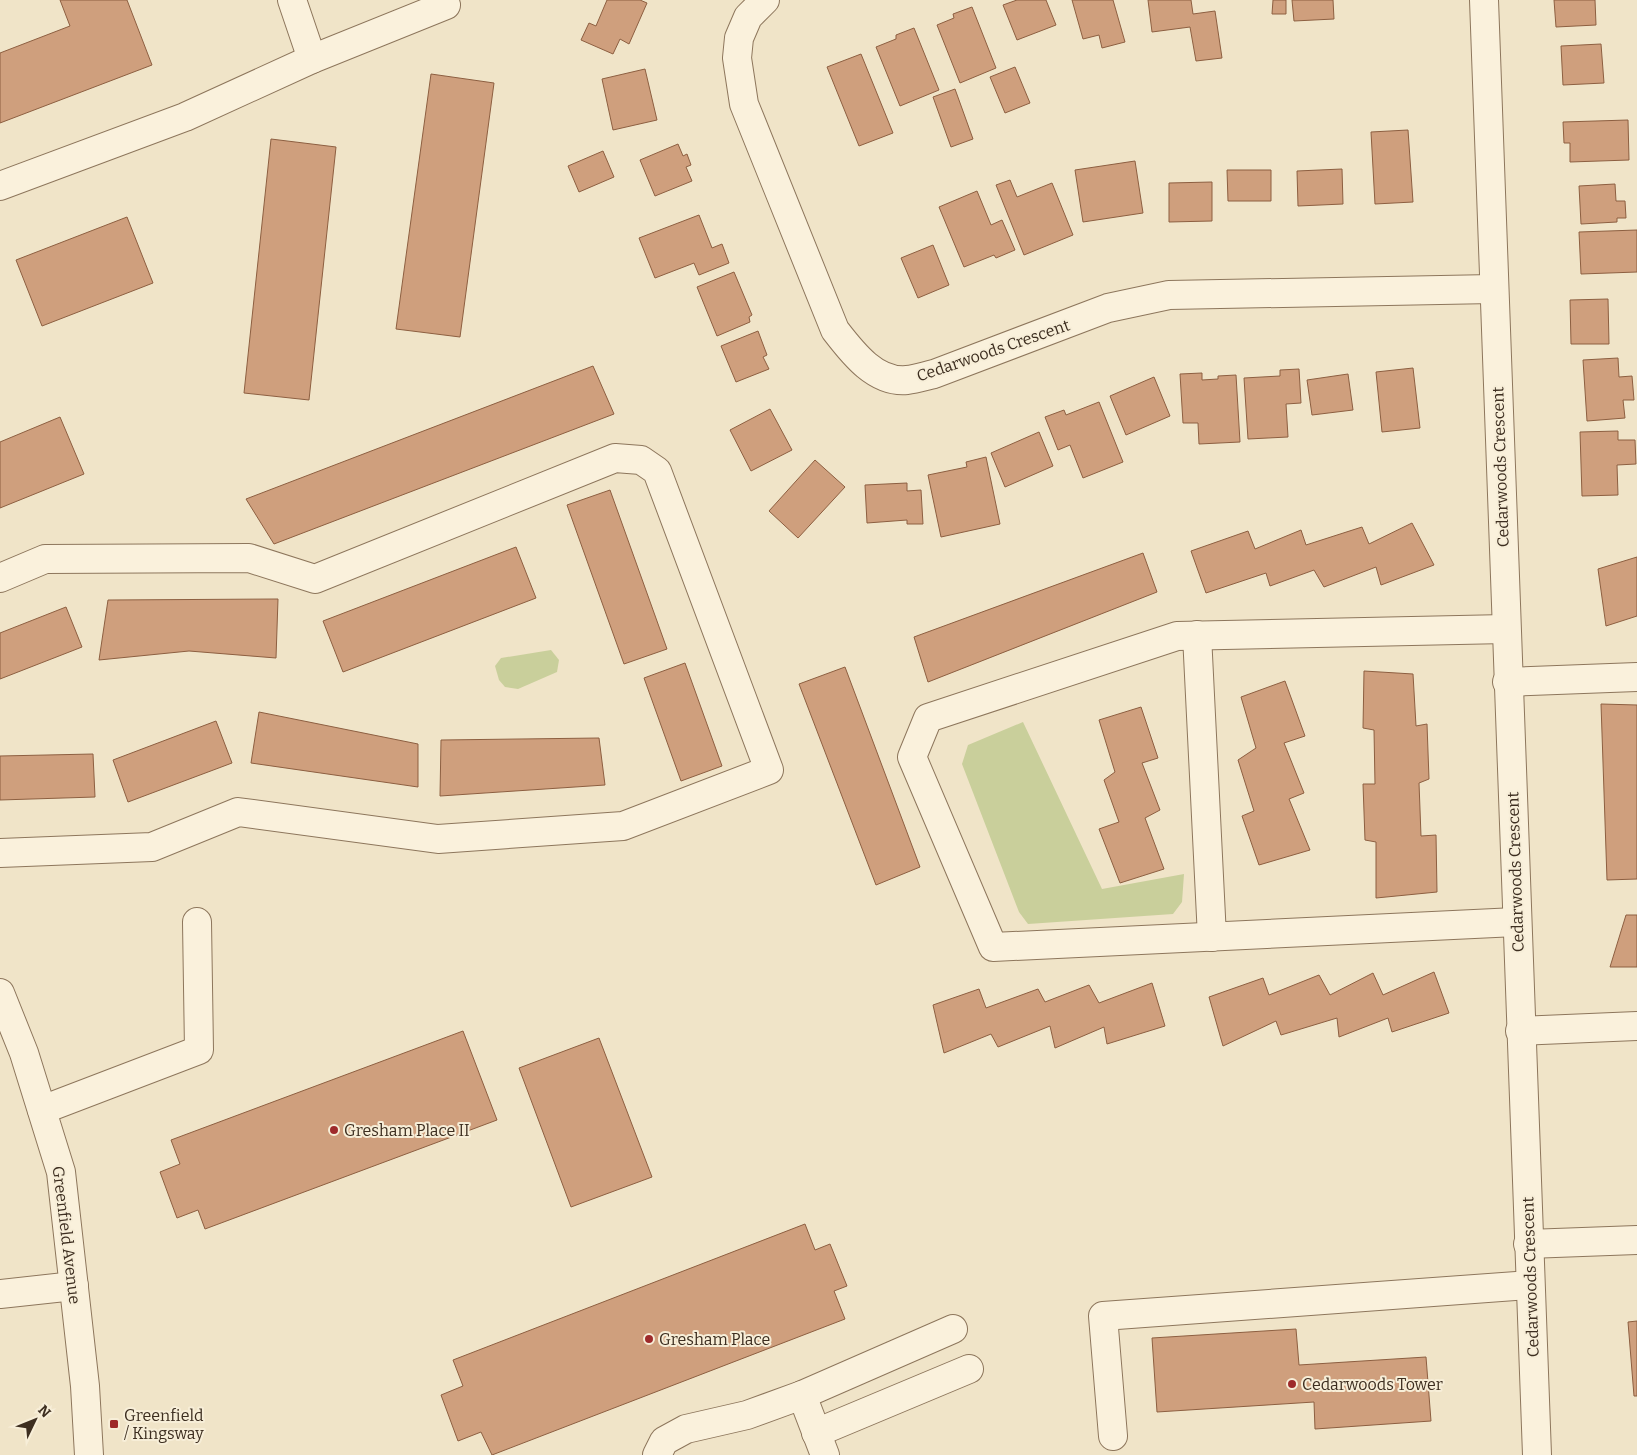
<svg xmlns="http://www.w3.org/2000/svg" width="1637" height="1455" font-family="Bitter,serif">
	<style>
		.green { fill: #c9cf9b }
		.building { fill: #cf9f7d; stroke: #8d5f41 }
		.lines { fill: none; stroke-linecap: round; stroke-linejoin: round }
		.minor-casing { stroke: #8d765c; stroke-width: 30 }
		.minor { stroke: #faf1dc; stroke-width: 28 }
		.poi-dot { fill: #9e2a2b; stroke: #f7eed8; stroke-width: 2 }
		.labels { text-anchor: middle; stroke-width: 4; stroke-linejoin: round; paint-order: stroke }
		.street-label { font-size: 16px; fill: #3d2e20; stroke: #f7eed8 }
		.poi-label { font-size: 16px; fill: #3d2e20; stroke: #f7eed8; text-anchor: start }
	</style>
	<rect width="100%" height="100%" fill="#f0e4c8"/>
	<!-- green -->
	<g class="green">
		<polygon points="551,650 559,660 557,672 518,689 505,687 499,680 495,666 501,658"/>
		<polygon points="1023,722 1102,889 1184,874 1182,902 1173,914 1028,924 1019,912 962,764 968,745"/>
	</g>
	<!-- building -->
	<g class="building">
		<polygon points="60,0 127,0 152,65 0,123 0,53 70,26"/>
		<polygon points="607,0 640,0 647,3 629,44 620,39 613,54 581,40 589,23 596,26"/>
		<polygon points="1017,0 1046,0 1056,25 1017,40 1003,5"/>
		<polygon points="1072,0 1113,0 1125,42 1102,48 1099,35 1083,39"/>
		<polygon points="1148,0 1191,0 1193,14 1215,11 1222,58 1196,61 1190,27 1152,32"/>
		<polygon points="1273,0 1286,0 1286,14 1272,14"/>
		<polygon points="1292,0 1333,0 1334,19 1294,21"/>
		<polygon points="1554,0 1595,0 1596,25 1556,27"/>
		<polygon points="972,7 996,68 960,83 937,25 954,18 953,14"/>
		<polygon points="914,28 939,90 900,106 876,47 896,39 896,35"/>
		<polygon points="1601,44 1604,83 1563,85 1561,46"/>
		<polygon points="861,54 893,133 859,146 827,67"/>
		<polygon points="1015,67 1030,103 1005,113 990,77"/>
		<polygon points="645,69 657,120 613,130 602,79"/>
		<polygon points="431,74 494,83 460,337 396,329"/>
		<polygon points="955,89 973,139 951,147 933,97"/>
		<polygon points="1628,120 1629,160 1570,162 1570,143 1564,143 1563,122"/>
		<polygon points="1408,130 1413,202 1375,204 1371,132"/>
		<polygon points="271,139 336,147 309,400 244,393"/>
		<polygon points="678,144 683,156 687,154 691,165 686,167 692,181 655,196 640,160"/>
		<polygon points="603,151 614,177 579,192 568,166"/>
		<polygon points="1135,161 1143,213 1083,222 1075,170"/>
		<polygon points="1342,169 1343,204 1298,206 1297,171"/>
		<polygon points="1227,170 1271,170 1271,201 1228,201"/>
		<polygon points="1010,180 1017,197 1052,183 1073,235 1024,255 996,185"/>
		<polygon points="1212,182 1212,221 1169,222 1169,183"/>
		<polygon points="1615,184 1616,201 1625,201 1626,218 1617,218 1617,222 1581,224 1579,186"/>
		<polygon points="977,191 991,225 1002,220 1015,250 996,258 994,255 964,267 939,207"/>
		<polygon points="699,215 712,248 722,244 729,263 699,275 694,263 655,278 639,238"/>
		<polygon points="127,217 153,283 42,326 16,260"/>
		<polygon points="1637,230 1637,272 1581,274 1579,232"/>
		<polygon points="933,245 949,285 918,298 901,258"/>
		<polygon points="734,272 752,315 749,317 750,322 717,336 697,287"/>
		<polygon points="1608,299 1609,344 1571,344 1570,300"/>
		<polygon points="758,331 767,355 763,357 769,369 736,382 721,346"/>
		<polygon points="1618,358 1619,377 1632,376 1634,400 1623,400 1625,418 1587,421 1583,360"/>
		<polygon points="593,366 614,414 274,544 246,499"/>
		<polygon points="1413,368 1420,428 1382,432 1376,372"/>
		<polygon points="1299,369 1301,403 1286,404 1288,437 1248,439 1244,378 1280,376 1280,370"/>
		<polygon points="1202,373 1202,380 1218,379 1218,376 1236,375 1240,442 1199,444 1198,423 1183,423 1180,374"/>
		<polygon points="1348,374 1353,410 1312,415 1307,380"/>
		<polygon points="1154,377 1170,416 1126,435 1110,396"/>
		<polygon points="1099,402 1123,462 1083,478 1070,445 1058,450 1045,417 1064,410 1066,415"/>
		<polygon points="770,409 792,450 751,471 730,430"/>
		<polygon points="60,417 84,474 0,508 0,442"/>
		<polygon points="1618,431 1618,440 1635,440 1636,464 1617,465 1618,495 1582,496 1580,432"/>
		<polygon points="1039,432 1053,466 1005,487 991,453"/>
		<polygon points="986,457 1000,524 941,537 928,475 967,467 966,462"/>
		<polygon points="815,460 845,487 798,538 769,511"/>
		<polygon points="907,483 907,491 921,490 923,524 907,524 907,520 867,523 865,485"/>
		<polygon points="610,490 667,649 624,664 567,505"/>
		<polygon points="1412,523 1434,565 1381,585 1376,567 1324,587 1314,570 1270,586 1266,573 1206,593 1191,551 1248,531 1255,549 1301,530 1306,545 1362,527 1369,544"/>
		<polygon points="516,547 536,598 343,672 323,621"/>
		<polygon points="1143,553 1157,592 928,682 914,637"/>
		<polygon points="1637,557 1637,616 1606,626 1598,569"/>
		<polygon points="278,599 276,658 189,651 99,660 108,600"/>
		<polygon points="66,607 82,647 0,679 0,633"/>
		<polygon points="685,663 722,766 681,781 644,678"/>
		<polygon points="845,667 920,867 876,885 799,684"/>
		<polygon points="1364,671 1413,674 1416,726 1427,724 1429,779 1419,783 1421,836 1436,835 1437,892 1376,898 1376,842 1365,840 1363,784 1375,784 1374,730 1363,728"/>
		<polygon points="1285,681 1305,736 1284,743 1304,793 1289,799 1310,850 1259,865 1242,816 1254,811 1238,760 1256,748 1241,697"/>
		<polygon points="1601,704 1637,705 1637,879 1607,880"/>
		<polygon points="1141,707 1158,758 1142,763 1160,810 1145,818 1164,869 1120,883 1099,829 1119,822 1104,780 1115,772 1099,720"/>
		<polygon points="259,712 418,744 418,787 251,763"/>
		<polygon points="216,721 232,763 128,802 113,760"/>
		<polygon points="599,738 605,785 440,796 441,740"/>
		<polygon points="93,754 95,797 0,800 0,756"/>
		<polygon points="1626,915 1637,915 1637,967 1610,967"/>
		<polygon points="1434,972 1449,1013 1392,1032 1388,1018 1339,1037 1337,1018 1281,1035 1276,1021 1223,1046 1209,997 1263,978 1269,995 1319,975 1330,995 1373,973 1383,995"/>
		<polygon points="1152,983 1165,1026 1107,1044 1104,1027 1055,1048 1050,1026 998,1047 991,1034 944,1053 933,1005 979,989 986,1008 1038,989 1045,1002 1089,985 1099,1003"/>
		<polygon points="463,1031 497,1120 205,1229 198,1210 177,1218 160,1172 180,1164 171,1140"/>
		<polygon points="599,1038 652,1177 571,1207 519,1068"/>
		<polygon points="805,1224 815,1250 830,1244 847,1286 834,1291 845,1319 492,1455 481,1432 458,1441 441,1395 463,1386 453,1360"/>
		<polygon points="1637,1321 1637,1396 1634,1396 1628,1322"/>
		<polygon points="1296,1329 1299,1365 1426,1357 1431,1421 1315,1429 1314,1402 1157,1412 1152,1338"/>
	</g>
	<g class="lines">
		<defs>
			<g id="minor">
				<polyline points="292,0 312,59"/>
				<path d="M765,0L748,17L739,38L737,58L744,104L835,330C852,352 875,383 907,380C916,379 925,376 934,374L1108,308L1169,295L1493,289"/>
				<polyline points="1484,0 1537,1455"/>
				<polyline points="0,186 185,117 312,59 446,5 444,0"/>
				<polyline points="0,578 45,559 249,558 315,579 615,458 641,460 657,471 769,770 623,826 438,839 238,812 152,847 0,853"/>
				<polyline points="1506,629 1177,636 928,718 912,757 993,947 1516,922"/>
				<polyline points="1197,635 1212,937"/>
				<polyline points="1507,682 1637,677"/>
				<polyline points="0,993 24,1053 61,1172 85,1386 89,1455"/>
				<polyline points="1520,1031 1637,1026"/>
				<polyline points="42,1110 199,1050 197,922"/>
				<polyline points="1528,1244 1637,1240"/>
				<polyline points="0,1294 74,1286"/>
				<polyline points="802,1395 953,1329"/>
				<polyline points="816,1433 969,1369"/>
				<polyline points="1113,1436 1103,1316 1529,1285"/>
				<polyline points="657,1455 664,1441 686,1429 747,1415 802,1395 825,1455"/>
			</g>
		</defs>
		<!-- minor casing -->
		<use href="#minor" class="minor-casing"/>
		<!-- minor -->
		<use href="#minor" class="minor"/>
	</g>
	<!-- markers -->
	<g class="poi-dot">
		<circle cx="334" cy="1130" r="5"/>
		<circle cx="649" cy="1339" r="5"/>
		<circle cx="1292" cy="1384" r="5"/>
		<rect x="109" y="1419" width="10" height="10" rx="2.5"/>
	</g>
	<g class="labels">
		<!-- street labels -->
		<g class="street-label">
			<text transform="translate(993 350) rotate(-19)" y="6">Cedarwoods Crescent</text>
			<text transform="translate(1500 467) rotate(-92)" y="6">Cedarwoods Crescent</text>
			<text transform="translate(1515 872) rotate(-92)" y="6">Cedarwoods Crescent</text>
			<text transform="translate(67 1235) rotate(83)" y="6">Greenfield Avenue</text>
			<text transform="translate(1530 1277) rotate(-92)" y="6">Cedarwoods Crescent</text>
		</g>
		<!-- poi labels -->
		<g class="poi-label">
			<text x="344" y="1136">Gresham Place II</text>
			<text x="659" y="1345">Gresham Place</text>
			<text x="1302" y="1390">Cedarwoods Tower</text>
			<text x="124" y="1421">Greenfield<tspan x="124" dy="18">/ Kingsway</tspan></text>
		</g>
	</g>
	<!-- north arrow -->
	<g transform="translate(35 1420) rotate(47)" stroke="#f7eed8" stroke-width="4" paint-order="stroke">
	<path d="M0-4L9 19L0 12L-9 19Z" fill="#3d2e20"/>
	<text y="-8" font-size="14" font-weight="bold" text-anchor="middle" fill="#3d2e20">N</text>
	</g>
</svg>
